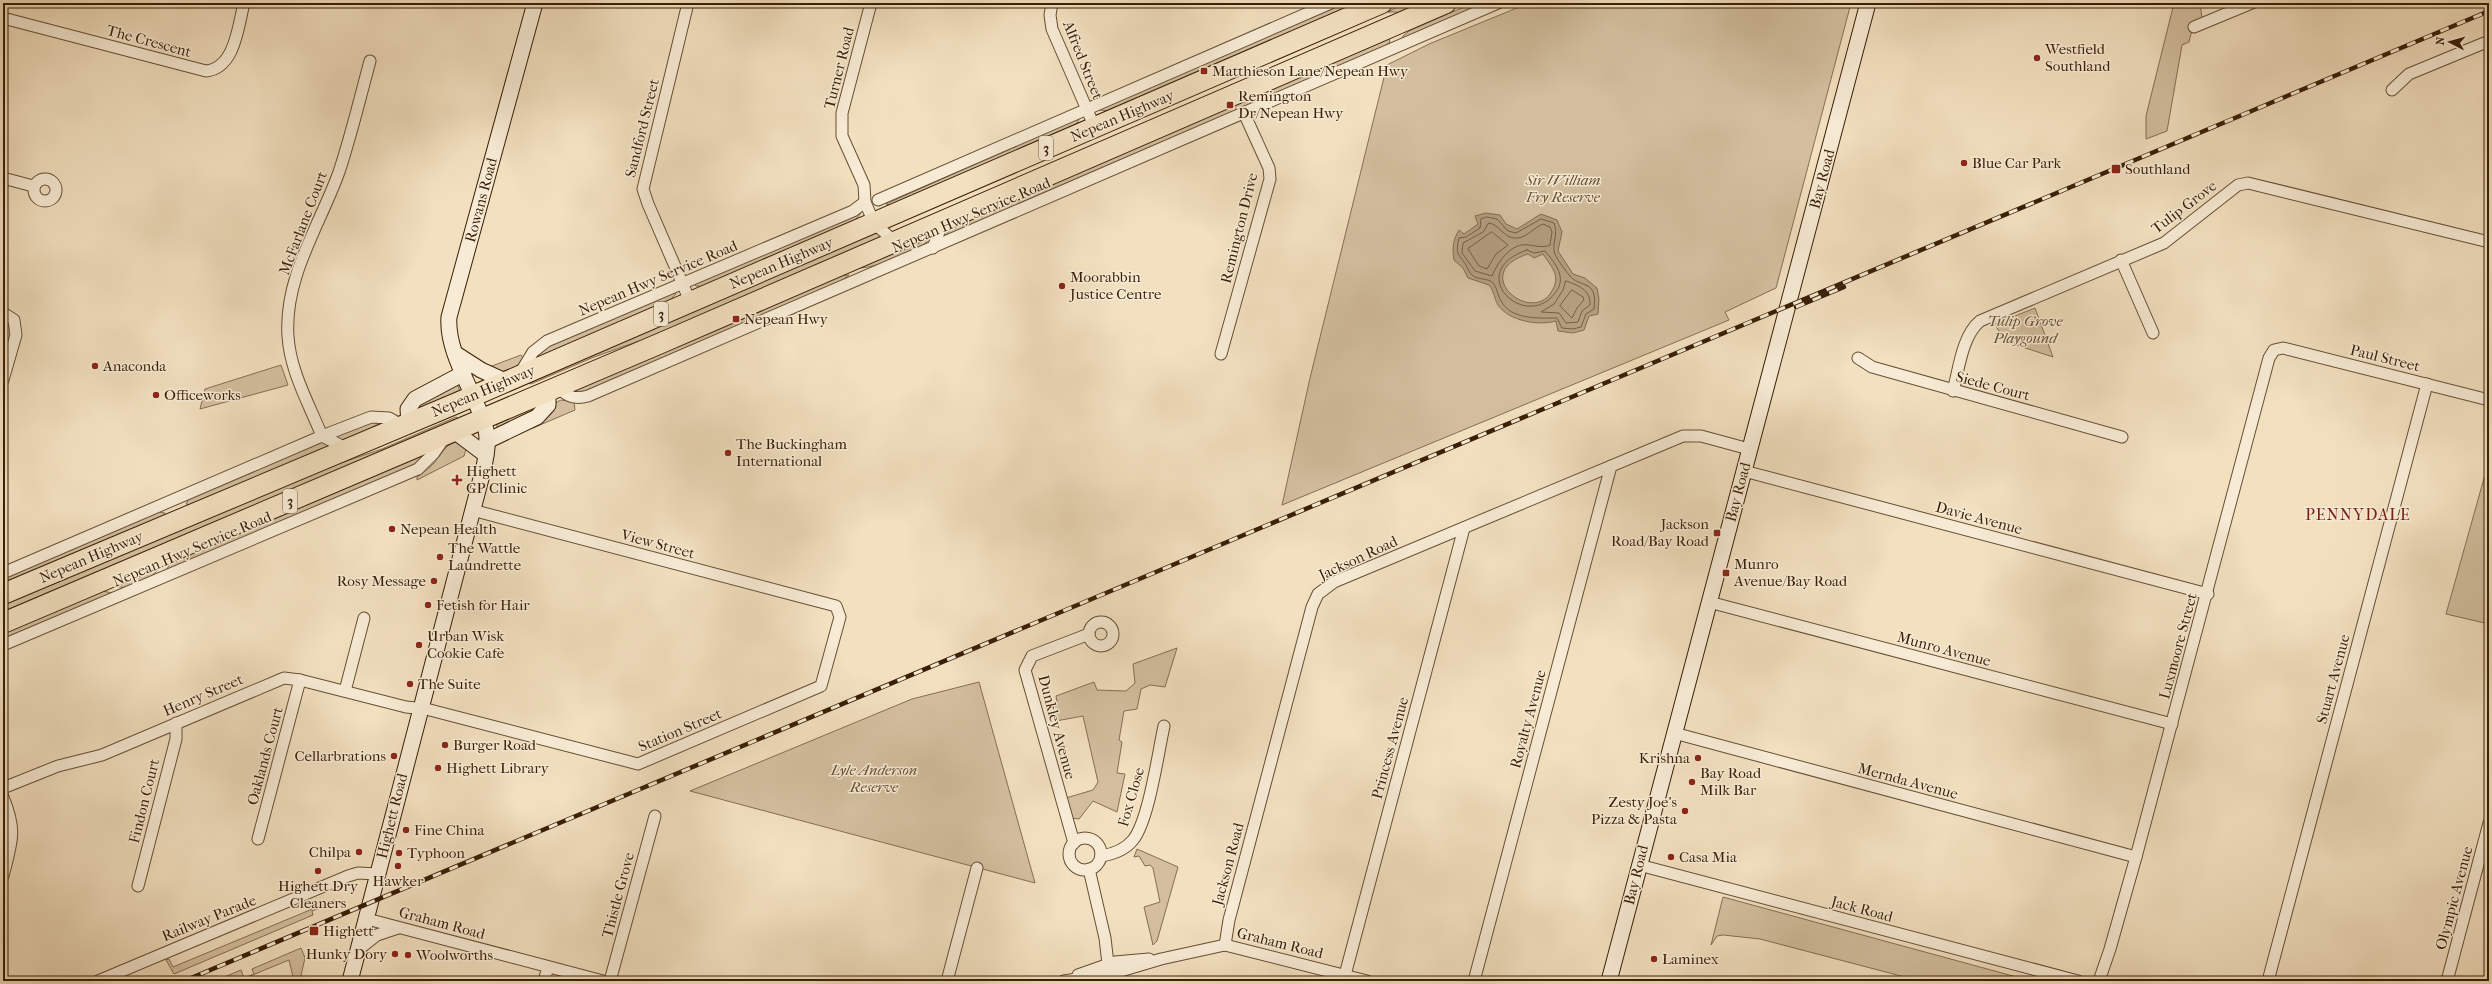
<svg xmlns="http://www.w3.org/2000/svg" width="2492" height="984" font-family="'IM FELL French Canon',serif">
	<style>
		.green { fill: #d3bf9f; stroke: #866e52 }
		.water { fill: #b39e80; stroke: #826b4f; fill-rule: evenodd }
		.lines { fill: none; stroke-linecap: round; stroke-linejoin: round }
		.shore { stroke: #765e42; stroke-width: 1 }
		.street-casing { stroke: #674e34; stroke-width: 13 }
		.secondary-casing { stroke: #391e05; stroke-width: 17 }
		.highway-casing { stroke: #391e05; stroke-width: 22 }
		.street { stroke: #f7ebd5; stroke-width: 11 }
		.secondary { stroke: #f7ebd5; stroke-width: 15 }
		.highway { stroke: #f2e0bf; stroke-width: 20 }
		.rail-casing { stroke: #391e05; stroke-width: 4.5 }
		.rail { stroke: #f7ebd5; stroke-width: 3; stroke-dasharray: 9; stroke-linecap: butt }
		.poi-dot { fill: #8f2418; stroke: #f7ebd5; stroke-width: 1.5 }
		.labels { text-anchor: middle; stroke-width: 3; stroke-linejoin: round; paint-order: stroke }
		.shield { fill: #f7ebd5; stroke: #725c43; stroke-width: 1 }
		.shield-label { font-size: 14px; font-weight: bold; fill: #391e05 }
		.street-label { font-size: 15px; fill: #391e05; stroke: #f7ebd5 }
		.poi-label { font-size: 15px; fill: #391e05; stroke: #f7ebd5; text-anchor: start }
		.park-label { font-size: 15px; font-style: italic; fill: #674e33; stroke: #f7ebd5 }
		.neighbourhood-label { font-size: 16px; letter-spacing: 1px; fill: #7a1f14; stroke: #f7ebd5 }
	</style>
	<rect width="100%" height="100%" fill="#f2e0bf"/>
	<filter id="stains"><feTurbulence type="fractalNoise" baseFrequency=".005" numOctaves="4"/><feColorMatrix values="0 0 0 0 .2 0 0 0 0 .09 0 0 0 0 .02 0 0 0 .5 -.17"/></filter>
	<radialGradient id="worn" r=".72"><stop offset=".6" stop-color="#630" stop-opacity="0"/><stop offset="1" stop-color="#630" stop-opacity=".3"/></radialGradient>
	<!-- green -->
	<g class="green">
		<polygon points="1344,3 1361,3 1113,111 1099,110"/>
		<polygon points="1404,3 1428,3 1400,16 1397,12 1388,12"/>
		<polygon points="1473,3 1489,3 1400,42 1403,36 1409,31"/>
		<polygon points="1529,3 1851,3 1776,288 1725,312 1729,320 1282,505 1310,378 1387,65 1429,44"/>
		<polygon points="2174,3 2200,3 2202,18 2194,22 2189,42 2182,45 2167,131 2146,139 2146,116"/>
		<polygon points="1389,39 1390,42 1382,48 970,225 939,242 954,226 965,221"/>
		<polygon points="1076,119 1079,119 1075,128 890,205 886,204"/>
		<polygon points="860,210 861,213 853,223 706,287 696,286 694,284"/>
		<polygon points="872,232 878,233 882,237 659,334 594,357 531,384 529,383"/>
		<path d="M931,236H934C922,250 873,270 855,268Z"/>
		<polygon points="849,275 841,281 581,393 574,391 837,276"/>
		<polygon points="675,292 676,294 667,303 538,358 534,358 550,345"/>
		<polygon points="2035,308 2053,357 2004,341 1995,324"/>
		<path d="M521,355L525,360C510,373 503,373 484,369Z"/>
		<polygon points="281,365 288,385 200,409 205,389"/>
		<polygon points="457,383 460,392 414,410 413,409"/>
		<polygon points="561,400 574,402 575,410 533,428 553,404"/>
		<polygon points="534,405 541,405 532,413 497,431 497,424"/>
		<polygon points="456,417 461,420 3,614 3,603 308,474 382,449"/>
		<polygon points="385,421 342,442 335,436 372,422"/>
		<polygon points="328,439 336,444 191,505 186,504 189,499"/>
		<path d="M460,441L466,449L464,456L417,480V477C423,473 429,468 434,463C443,452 446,443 460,441Z"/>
		<polygon points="425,454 412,466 166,570 174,559"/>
		<polygon points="2488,464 2489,464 2489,624 2446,614"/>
		<polygon points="158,512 165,513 162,517 3,585 3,577"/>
		<path d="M156,568L158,570C149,580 129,591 115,586Z"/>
		<polygon points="102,591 113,593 3,641 3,632"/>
		<polygon points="1177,648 1165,687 1150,685 1141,689 1137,709 1124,711 1119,740 1122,742 1117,773 1125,774 1117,812 1093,801 1079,819 1071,818 1066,798 1093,790 1098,782 1083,716 1056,721 1053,706 1057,702 1056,696 1094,682 1097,690 1126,691 1135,683 1133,664"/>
		<polygon points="979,682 1035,883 690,791 912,699"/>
		<polygon points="1137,849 1178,867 1157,941 1153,945 1144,907 1160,902 1153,868 1150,865 1145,866 1139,856 1134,857"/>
		<polygon points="1723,897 2024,979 2024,981 1900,981 1901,976 1760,939 1723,935 1717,936 1711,945"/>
		<polygon points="334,900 324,908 323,907 312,911 313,915 174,974 166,960 169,959 173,967"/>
		<polygon points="301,948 305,958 301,975 308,981 284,981 293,977 289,960 238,981 235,977 225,981 215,981 241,970 244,978 254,974 252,969"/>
	</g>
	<!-- water -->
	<path class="water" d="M1486,213L1500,215L1506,224L1517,229L1541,214L1557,220L1562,232L1558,251L1573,274L1585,278L1597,288L1599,299L1598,314L1589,316L1584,330L1573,333L1558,331L1556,321C1538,326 1509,321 1498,305C1494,298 1494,291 1489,285L1468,278L1463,268L1454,260C1452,248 1453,240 1459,230L1464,234L1478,224L1475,216ZM1528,254L1534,258L1543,254C1553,269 1562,277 1550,294C1529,323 1469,273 1528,254Z"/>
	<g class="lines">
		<!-- shore -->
		<g class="shore">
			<path d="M1487,217L1497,219L1508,231L1516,233L1541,219L1554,223C1558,234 1553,241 1554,251C1555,257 1565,270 1569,275C1580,289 1598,278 1594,309L1586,314L1581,327L1573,329L1562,328L1557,318C1538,318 1511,320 1501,301C1497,295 1498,288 1492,282C1487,278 1478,280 1472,275C1469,273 1468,268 1466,265C1458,253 1455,254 1459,238L1466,237L1480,228L1481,219Z"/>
			<path d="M1489,223C1500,224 1504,240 1518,238C1527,237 1535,227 1543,224L1550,227L1552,232L1550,245C1545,248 1535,246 1529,245C1511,242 1498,262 1492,276L1475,271L1462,253L1463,243L1483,232Z"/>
			<polygon points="1492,232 1508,245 1496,254 1487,269 1479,266 1468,249"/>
			<path d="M1527,250L1534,253L1545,251C1555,263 1567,277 1556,292C1526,334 1462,272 1527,250Z"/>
			<path d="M1566,281C1578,285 1591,290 1590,305L1582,311L1578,322L1566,323L1559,313L1541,312L1554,304L1563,290Z"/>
			<polygon points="1572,290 1583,297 1584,300 1577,308 1572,318 1560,306"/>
		</g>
		<defs>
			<g id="street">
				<polyline points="688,3 643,189 648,204 690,301"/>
				<polyline points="871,3 842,113 842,136 864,185 865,202 874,223 895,242"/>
				<polyline points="1052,3 1050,15 1052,29 1095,128"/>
				<path d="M3,18L206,71C235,68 238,27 244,3"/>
				<polyline points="2194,27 2252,3"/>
				<polyline points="2392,90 2409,74 2489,41"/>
				<polyline points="3,178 33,186"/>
				<circle cx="45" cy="190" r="11"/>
				<polyline points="878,200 1331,3"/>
				<polyline points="933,248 943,221"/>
				<polyline points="2121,260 2153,333"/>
				<polyline points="3,313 14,320 16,335 3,380"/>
				<polyline points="1221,354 1270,179 1269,168 1244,113"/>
				<polyline points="1858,358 1872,367 2122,437"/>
				<polyline points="519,375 533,352 547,341 853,211 865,202"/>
				<path d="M557,387C567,396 574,400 588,396L1498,3"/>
				<path d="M1953,391C1959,369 1962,336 1980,321L2164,243L2238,185L2248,183L2489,242"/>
				<path d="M322,436C309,404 290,371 288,336C284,277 320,225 339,172C351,136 360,98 370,61"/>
				<polyline points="322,436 348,449"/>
				<polyline points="1744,471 2208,594"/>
				<polyline points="3,573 322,436 371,417 389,418 403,426"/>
				<polyline points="1709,602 2172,724"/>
				<circle cx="1101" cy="634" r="12"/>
				<polyline points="3,645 418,469 434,453 445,437"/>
				<polyline points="345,691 364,618"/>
				<polyline points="1674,733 2136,857"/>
				<polyline points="3,788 58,766 102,755 284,678 300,680 406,707 426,709 638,764 821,686 840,617 836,606 472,510"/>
				<path d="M3,797C17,831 12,841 3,876"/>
				<circle cx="1085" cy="854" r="16"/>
				<polyline points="258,839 300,680"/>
				<polyline points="1074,843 1025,670 1032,656 1089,634"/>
				<path d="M1101,856C1114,854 1125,850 1133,840C1149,820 1158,753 1164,726"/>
				<polyline points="1639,865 2078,981"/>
				<polyline points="1089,869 1105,938 1108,964 1114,973"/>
				<polyline points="138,886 176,739 176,723"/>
				<polyline points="367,919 603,981"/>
				<polyline points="1225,945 1229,920 1312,607 1318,594 1334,582 1683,436 1701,436 1749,449"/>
				<polyline points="358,950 377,935 398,928"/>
				<polyline points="1078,975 1115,962 1149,959"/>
				<polyline points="1345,975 1464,528"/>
				<polyline points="98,981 348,876 358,873 378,874"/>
				<polyline points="544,981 548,967"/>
				<polyline points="610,981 655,816"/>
				<polyline points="947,981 977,868"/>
				<polyline points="1064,981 1114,973 1161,959 1225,945 1367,981"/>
				<polyline points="1474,981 1611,466"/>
				<polyline points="2099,981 2110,949 2136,857 2269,358 2274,350 2283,348 2489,400"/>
				<polyline points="2268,981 2427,384"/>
				<polyline points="2447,981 2489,823"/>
			</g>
			<g id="secondary">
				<polyline points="456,354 481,370 507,382"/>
				<polyline points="409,423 408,409 415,399 464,373"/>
				<polyline points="454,431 486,455"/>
				<polyline points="487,441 537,417 548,405 548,391"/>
				<path d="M350,981L484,467C486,455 489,443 486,430C477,395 446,354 449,317L535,3"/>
				<polyline points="1609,981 1868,3"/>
			</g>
			<g id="highway">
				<polyline points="3,594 457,403 1382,3"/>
				<polyline points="3,623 661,343 1446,3"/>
			</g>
		</defs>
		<!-- street casing -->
		<use href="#street" class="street-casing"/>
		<!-- secondary casing -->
		<use href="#secondary" class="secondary-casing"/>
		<!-- highway casing -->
		<use href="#highway" class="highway-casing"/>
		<!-- street -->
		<use href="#street" class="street"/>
		<!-- secondary -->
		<use href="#secondary" class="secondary"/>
		<!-- highway -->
		<use href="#highway" class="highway"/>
		<defs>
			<g id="rail">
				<polyline points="1796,307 1844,287"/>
				<polyline points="184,981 2489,11"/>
			</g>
		</defs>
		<!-- rail casing -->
		<use href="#rail" class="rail-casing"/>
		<!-- rail -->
		<use href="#rail" class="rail"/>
	</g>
	<!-- markers -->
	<g class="poi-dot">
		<circle cx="2037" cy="58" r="4"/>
		<rect x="1200" y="67" width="8" height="8" rx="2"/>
		<rect x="1226" y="101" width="8" height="8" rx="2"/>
		<circle cx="1964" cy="163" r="4"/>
		<rect x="2111" y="164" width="10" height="10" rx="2"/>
		<circle cx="1062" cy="286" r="4"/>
		<rect x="732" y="315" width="8" height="8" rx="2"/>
		<circle cx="95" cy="366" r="4"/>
		<circle cx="156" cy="395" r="4"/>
		<circle cx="728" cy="453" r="4"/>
		<path d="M455 474h4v4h4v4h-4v4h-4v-4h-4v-4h4z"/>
		<circle cx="392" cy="529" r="4"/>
		<rect x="1713" y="529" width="8" height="8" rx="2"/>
		<circle cx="440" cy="557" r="4"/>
		<rect x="1722" y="569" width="8" height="8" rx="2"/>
		<circle cx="434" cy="581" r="4"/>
		<circle cx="428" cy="605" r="4"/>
		<circle cx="419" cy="645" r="4"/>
		<circle cx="410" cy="684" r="4"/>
		<circle cx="445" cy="745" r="4"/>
		<circle cx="394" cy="756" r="4"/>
		<circle cx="1698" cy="758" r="4"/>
		<circle cx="438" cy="768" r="4"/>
		<circle cx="1692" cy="782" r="4"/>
		<circle cx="1685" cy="811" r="4"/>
		<circle cx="406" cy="830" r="4"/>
		<circle cx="359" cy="852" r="4"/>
		<circle cx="399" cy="853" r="4"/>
		<circle cx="1671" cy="857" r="4"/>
		<circle cx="398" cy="866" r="4"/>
		<circle cx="318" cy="871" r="4"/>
		<rect x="309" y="926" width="10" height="10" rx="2"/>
		<circle cx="395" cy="954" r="4"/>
		<circle cx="408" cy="955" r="4"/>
		<circle cx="1654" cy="959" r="4"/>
	</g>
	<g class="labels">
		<!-- shield labels -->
		<g class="shield">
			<rect x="1039" y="136" width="14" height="24" rx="3"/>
			<rect x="654" y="302" width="14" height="24" rx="3"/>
			<rect x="283" y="489" width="14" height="24" rx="3"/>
		</g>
		<g class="shield-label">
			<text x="1046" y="153">3</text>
			<text x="661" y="319">3</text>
			<text x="290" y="506">3</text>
		</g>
		<!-- street labels -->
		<g class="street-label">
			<text transform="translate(149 41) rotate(15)" y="5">The Crescent</text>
			<text transform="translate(1083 60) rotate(68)" y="5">Alfred Street</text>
			<text transform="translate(839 68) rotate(-76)" y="5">Turner Road</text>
			<text transform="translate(1122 116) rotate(-23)" y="5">Nepean Highway</text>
			<text transform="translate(642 128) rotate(-76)" y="5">Sandford Street</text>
			<text transform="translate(1822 179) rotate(-75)" y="5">Bay Road</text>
			<text transform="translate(481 200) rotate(-75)" y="5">Rowans Road</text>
			<text transform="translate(2184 207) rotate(-37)" y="5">Tulip Grove</text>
			<text transform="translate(971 215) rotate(-23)" y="5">Nepean Hwy Service Road</text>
			<text transform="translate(303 223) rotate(-69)" y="5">McFarlane Court</text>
			<text transform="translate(1239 228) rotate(-76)" y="5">Remington Drive</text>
			<text transform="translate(781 263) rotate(-23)" y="5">Nepean Highway</text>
			<text transform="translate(658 278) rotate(-23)" y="5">Nepean Hwy Service Road</text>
			<text transform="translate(2385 358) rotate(14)" y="5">Paul Street</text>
			<text transform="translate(1993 386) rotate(15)" y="5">Siede Court</text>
			<text transform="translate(483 391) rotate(-23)" y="5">Nepean Highway</text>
			<text transform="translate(1738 492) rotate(-75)" y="5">Bay Road</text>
			<text transform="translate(1979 518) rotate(15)" y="5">Davie Avenue</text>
			<text transform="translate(658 544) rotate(15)" y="5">View Street</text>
			<text transform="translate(192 549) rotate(-23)" y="5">Nepean Hwy Service Road</text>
			<text transform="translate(91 557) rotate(-23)" y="5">Nepean Highway</text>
			<text transform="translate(1358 558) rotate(-25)" y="5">Jackson Road</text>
			<text transform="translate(2178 646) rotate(-75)" y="5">Luxmoore Street</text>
			<text transform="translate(1944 649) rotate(15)" y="5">Munro Avenue</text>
			<text transform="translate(2333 679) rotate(-75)" y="5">Stuart Avenue</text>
			<text transform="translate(203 695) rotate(-23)" y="5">Henry Street</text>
			<text transform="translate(1528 719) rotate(-75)" y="5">Royalty Avenue</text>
			<text transform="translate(1057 727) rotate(75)" y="5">Dunkley Avenue</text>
			<text transform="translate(680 730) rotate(-23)" y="5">Station Street</text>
			<text transform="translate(1390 748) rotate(-75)" y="5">Princess Avenue</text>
			<text transform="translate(265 756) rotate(-75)" y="5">Oaklands Court</text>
			<text transform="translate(1908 781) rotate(15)" y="5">Mernda Avenue</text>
			<text transform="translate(1131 797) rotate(-74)" y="5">Fox Close</text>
			<text transform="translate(144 801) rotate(-76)" y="5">Findon Court</text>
			<text transform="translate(392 816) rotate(-76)" y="5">Highett Road</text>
			<text transform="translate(1228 864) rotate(-75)" y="5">Jackson Road</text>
			<text transform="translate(1636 875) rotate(-76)" y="5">Bay Road</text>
			<text transform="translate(618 895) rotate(-75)" y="5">Thistle Grove</text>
			<text transform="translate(2454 898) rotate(-75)" y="5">Olympic Avenue</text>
			<text transform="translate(1862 909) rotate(15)" y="5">Jack Road</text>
			<text transform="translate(209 918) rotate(-22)" y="5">Railway Parade</text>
			<text transform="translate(442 923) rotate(15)" y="5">Graham Road</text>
			<text transform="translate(1280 943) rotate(14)" y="5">Graham Road</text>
		</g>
		<!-- poi labels -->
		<g class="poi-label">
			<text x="2045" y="54">Westfield<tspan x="2045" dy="17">Southland</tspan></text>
			<text x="1212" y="76">Matthieson Lane/Nepean Hwy</text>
			<text x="1238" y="101">Remington<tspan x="1238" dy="17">Dr/Nepean Hwy</tspan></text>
			<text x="1972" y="168">Blue Car Park</text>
			<text x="2125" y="174">Southland</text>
			<text x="1070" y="282">Moorabbin<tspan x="1070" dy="17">Justice Centre</tspan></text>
			<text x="744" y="324">Nepean Hwy</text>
			<text x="103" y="371">Anaconda</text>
			<text x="164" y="400">Officeworks</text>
			<text x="736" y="449">The Buckingham<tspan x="736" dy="17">International</tspan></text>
			<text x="466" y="476">Highett<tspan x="466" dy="17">GP Clinic</tspan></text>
			<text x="1709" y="529" text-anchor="end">Jackson<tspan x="1709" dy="17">Road/Bay Road</tspan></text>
			<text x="400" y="534">Nepean Health</text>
			<text x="448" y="553">The Wattle<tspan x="448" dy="17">Laundrette</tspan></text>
			<text x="1734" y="569">Munro<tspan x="1734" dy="17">Avenue/Bay Road</tspan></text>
			<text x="426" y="586" text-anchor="end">Rosy Message</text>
			<text x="436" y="610">Fetish for Hair</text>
			<text x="427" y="641">Urban Wisk<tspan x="427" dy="17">Cookie Cafe</tspan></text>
			<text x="418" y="689">The Suite</text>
			<text x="453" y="750">Burger Road</text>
			<text x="386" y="761" text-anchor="end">Cellarbrations</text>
			<text x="1690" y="763" text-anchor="end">Krishna</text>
			<text x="446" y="773">Highett Library</text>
			<text x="1700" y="778">Bay Road<tspan x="1700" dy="17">Milk Bar</tspan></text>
			<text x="1677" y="807" text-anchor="end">Zesty Joe's<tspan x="1677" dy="17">Pizza &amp; Pasta</tspan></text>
			<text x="414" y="835">Fine China</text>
			<text x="351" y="857" text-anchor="end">Chilpa</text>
			<text x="407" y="858">Typhoon</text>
			<text x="1679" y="862">Casa Mia</text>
			<text x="398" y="886" text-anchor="middle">Hawker</text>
			<text x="318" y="891" text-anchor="middle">Highett Dry<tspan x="318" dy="17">Cleaners</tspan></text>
			<text x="323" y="936">Highett</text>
			<text x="387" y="959" text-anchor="end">Hunky Dory</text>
			<text x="416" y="960">Woolworths</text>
			<text x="1662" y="964">Laminex</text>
		</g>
		<!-- park labels -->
		<g class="park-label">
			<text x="1563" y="185">Sir William<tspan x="1563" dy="17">Fry Reserve</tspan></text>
			<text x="2025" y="326">Tulip Grove<tspan x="2025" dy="17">Playgound</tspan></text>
			<text x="874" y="775">Lyle Anderson<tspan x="874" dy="17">Reserve</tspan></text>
		</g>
		<!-- neighbourhood labels -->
		<g class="neighbourhood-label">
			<text x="2358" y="520">PENNYDALE</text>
		</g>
	</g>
	<!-- margin -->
	<rect width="2492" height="984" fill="none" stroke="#f2e0bf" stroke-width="16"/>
	<rect x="4" y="4" width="2484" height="976" fill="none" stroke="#391e05" stroke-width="2"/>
	<rect x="8" y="8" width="2476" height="968" fill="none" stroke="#391e05"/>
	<!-- north arrow -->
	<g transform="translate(2450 42) rotate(276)" stroke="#f7ebd5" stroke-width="3" paint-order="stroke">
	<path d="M0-3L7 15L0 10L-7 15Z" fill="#391e05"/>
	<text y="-6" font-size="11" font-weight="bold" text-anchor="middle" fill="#391e05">N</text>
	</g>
	<rect width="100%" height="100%" filter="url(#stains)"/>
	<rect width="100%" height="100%" fill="url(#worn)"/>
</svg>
